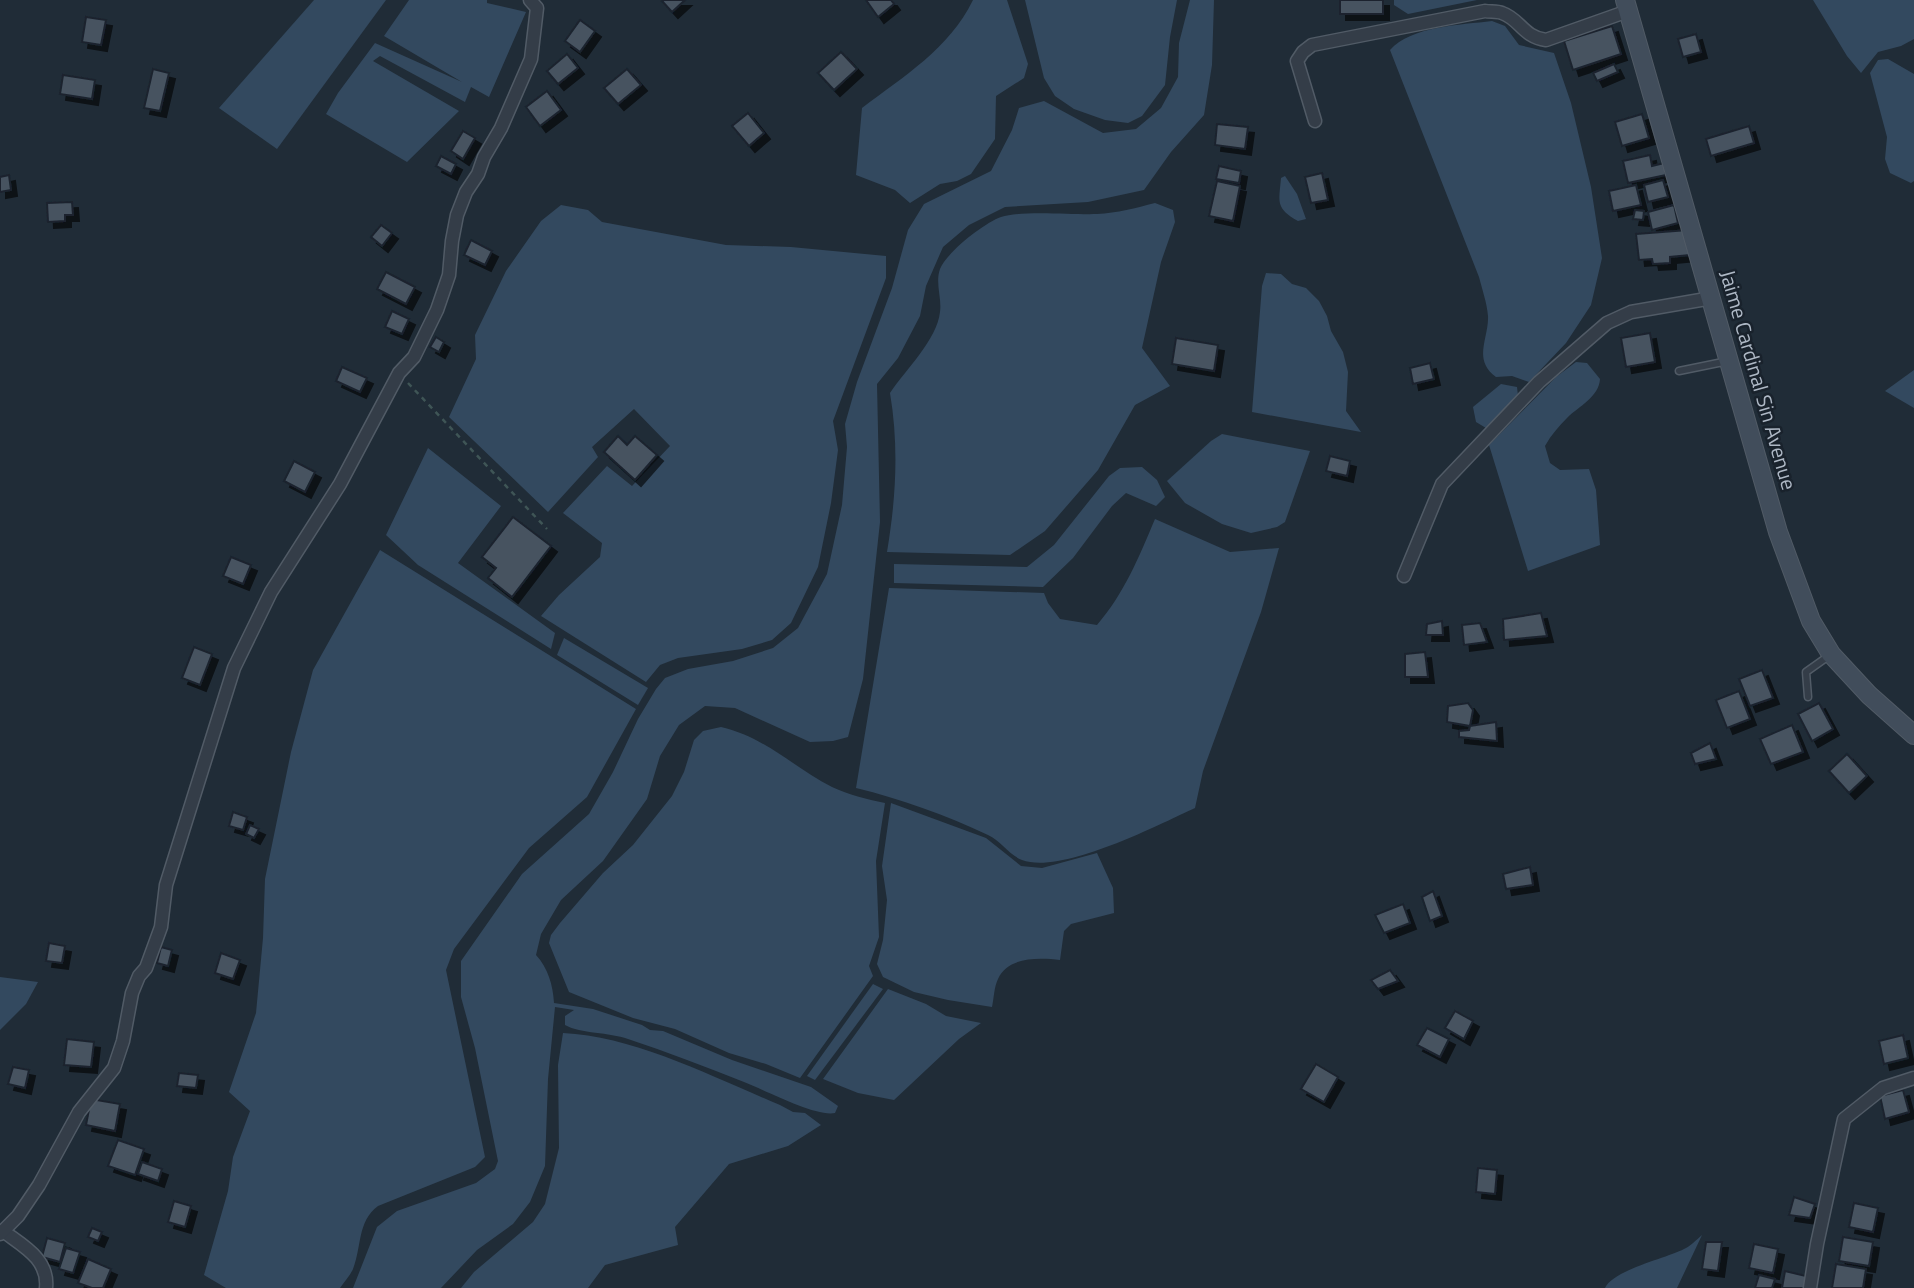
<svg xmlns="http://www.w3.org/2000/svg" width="1914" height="1288" font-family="'Titillium Web',sans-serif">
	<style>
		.water { fill: #33495f }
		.building { fill: #465361; stroke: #1b242e; stroke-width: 2; filter: url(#shadow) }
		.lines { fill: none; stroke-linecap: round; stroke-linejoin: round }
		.lane-casing { stroke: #515b66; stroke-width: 9 }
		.street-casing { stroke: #515b66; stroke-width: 15 }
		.secondary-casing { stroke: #515b66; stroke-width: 20 }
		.path { stroke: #3f5556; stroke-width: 2.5; stroke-dasharray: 5 5; stroke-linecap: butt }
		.lane { stroke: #343d48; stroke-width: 6 }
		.street { stroke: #343d48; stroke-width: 12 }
		.secondary { stroke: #414d5b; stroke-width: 18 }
		.labels { text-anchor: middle; stroke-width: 5; stroke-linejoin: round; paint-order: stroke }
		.street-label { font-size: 21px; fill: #aeb8c5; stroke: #19222c }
	</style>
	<defs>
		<filter id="shadow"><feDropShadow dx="6" dy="6" stdDeviation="0" flood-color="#0009"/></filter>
	</defs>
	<rect width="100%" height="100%" fill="#202c37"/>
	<!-- water -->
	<g class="water">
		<polygon points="314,0 386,0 277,149 219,108"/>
		<polygon points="409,0 487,0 487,3 526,12 489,97 471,87 465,102 380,56 373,61 459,111 407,162 326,114 338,93 375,43 462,82 384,36"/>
		<path d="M973,0H1007L1028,64L1024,78L996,96L995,139L971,174L957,181L940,184L910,203L895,190L856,175L862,108C904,76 949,49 973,0Z"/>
		<polygon points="1025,0 1177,0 1170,37 1165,85 1142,116 1128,123 1105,120 1074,109 1055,96 1044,78"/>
		<path d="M1190,0H1214L1212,65L1204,115L1171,152L1144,190L1088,202L1005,207L969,225L943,247L926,286L920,316L898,358L877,384L880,522L863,679L848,737L833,741L810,742L735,708L705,706L679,725L660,756L647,799L603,861L561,900L541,934L536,955C548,968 553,985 554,1003L593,1009L642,1025L650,1030L663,1031L732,1060L811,1087L838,1106L835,1113C815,1117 765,1090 744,1082C706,1067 667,1052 628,1039C609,1032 581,1034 565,1025V1016L574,1010L555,1007L548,1079L545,1166L530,1202L513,1224L477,1250L441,1288H353L377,1227L397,1211L476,1183L495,1169L498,1161L475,1048L461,997V961L522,874L589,814L613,772L638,719L656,689L665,678L688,669L733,661L773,648L798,628L827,574L842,505L847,447L845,424L857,382L892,288L908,230L924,204L991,171L1012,130L1019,108L1044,101L1103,133L1136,129L1161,108L1178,77L1179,43Z"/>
		<polygon points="1394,0 1477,0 1408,14 1394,5"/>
		<polygon points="1813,0 1914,0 1914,39 1901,46 1878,52 1861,73 1847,56"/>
		<path d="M1492,21L1505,26L1519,45L1554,53L1571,103L1591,187L1602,258L1591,305L1566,343L1529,382L1512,376L1496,377C1472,360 1489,338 1488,316C1487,303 1482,289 1479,277L1390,50C1411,26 1461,25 1492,21Z"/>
		<polygon points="1888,59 1914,74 1914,181 1911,183 1890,173 1885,159 1887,137 1870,73 1878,60"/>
		<path d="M1285,176L1297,194L1306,219L1298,221C1275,208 1279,202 1281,178Z"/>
		<path d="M1155,203L1173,210L1175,222L1161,262L1142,348L1170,386L1135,405L1098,470L1045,531L1010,555L887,552C896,498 899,447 890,393C906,369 937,340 940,312C942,298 935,283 940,269C947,252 984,223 1001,217C1022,210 1073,215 1097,214C1117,213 1136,208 1155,203Z"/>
		<polygon points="561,205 588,210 602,222 726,245 791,247 886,256 886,278 833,421 838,450 831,503 818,567 791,623 772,640 742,649 678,658 660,665 646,682 541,616 559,595 600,557 602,543 563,513 607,466 632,486 670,446 634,409 592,447 598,457 548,512 449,417 476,359 475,335 506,271 541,221"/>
		<polygon points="1266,273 1281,274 1292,284 1306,288 1319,301 1327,316 1331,331 1343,352 1348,372 1346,411 1361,432 1252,412 1262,286"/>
		<path d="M1576,362L1587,363L1600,379C1599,397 1579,406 1567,418C1559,426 1551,435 1545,446L1550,463L1560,470L1589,469L1596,490L1600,545L1528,571L1489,445L1556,377Z"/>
		<polygon points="1914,370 1914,408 1885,391"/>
		<polygon points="1501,384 1517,387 1518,396 1486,428 1476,422 1473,407"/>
		<polygon points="1222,434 1310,451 1285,522 1277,527 1251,533 1222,524 1185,503 1167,481 1211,441"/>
		<polygon points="428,448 501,506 458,563 555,633 551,649 418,565 386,535"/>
		<polygon points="1142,467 1157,480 1165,497 1156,506 1126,493 1112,506 1073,558 1043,587 894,583 894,564 1027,567 1054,545 1109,476 1120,468"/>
		<path d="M1155,519L1230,552L1279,548L1261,612L1203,771L1195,808C1158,825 1061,875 1022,860C1009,855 1001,841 988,835C946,815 901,799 856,788L889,588L1044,593L1048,603L1060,619L1097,625C1124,594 1139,557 1155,519Z"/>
		<path d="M380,550L636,709L587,797L529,848L454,949L446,970L485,1157L475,1167L378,1206C357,1222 362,1246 353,1269C350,1276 344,1282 340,1288H226L204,1275L228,1191L233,1157L250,1111L229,1092L256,1013L263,938L265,879L291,752L313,670Z"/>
		<polygon points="564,638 648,688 638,705 557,655"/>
		<path d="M721,727C765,737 793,767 832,787C849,795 866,799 885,803L876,861L879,937L869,966L873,976L800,1078L766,1064L729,1053L675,1029L633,1018L569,992L549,943L551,935L560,923L603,873L633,845L672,796L684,772L694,740L703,731Z"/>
		<path d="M891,803L986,838L1021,866L1042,868L1097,853L1113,888L1114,913L1071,924L1064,931L1060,960C1040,958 1008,956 998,979C994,987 994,998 992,1007L948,1000L914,992L883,977L877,964L883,940L887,900L882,866Z"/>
		<polygon points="0,977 38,982 26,1004 0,1030"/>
		<polygon points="873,984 883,989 815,1080 807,1076"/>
		<polygon points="888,989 926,1004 946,1016 981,1023 959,1039 894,1100 858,1093 823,1079"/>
		<path d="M563,1033C634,1036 715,1078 780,1105L793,1112L805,1113L821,1125L788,1146L729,1164L675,1227L678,1245L605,1265L588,1288H461L474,1272L533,1222L545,1204L559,1148L558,1065Z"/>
		<path d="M1702,1235L1677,1288H1605C1613,1270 1667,1258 1684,1249C1691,1246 1696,1240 1702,1235Z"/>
	</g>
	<!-- building -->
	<g class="building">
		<polygon points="664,0 685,0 672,12 662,1"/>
		<polygon points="866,0 891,0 894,4 878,17"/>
		<rect x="1340" y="0" width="43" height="14"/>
		<polygon points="86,17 106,20 101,45 82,42"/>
		<polygon points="580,20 595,31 580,52 565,41"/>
		<polygon points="1612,26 1621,54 1573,70 1564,41"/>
		<polygon points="1696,34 1701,52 1683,57 1678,39"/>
		<polygon points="841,52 857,69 834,90 818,73"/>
		<polygon points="567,54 578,68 558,84 547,71"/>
		<polygon points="1614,64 1618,72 1597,81 1593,73"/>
		<polygon points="153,69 169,73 160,111 144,108"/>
		<polygon points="627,69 641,85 618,104 604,88"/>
		<polygon points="63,75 95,80 92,99 60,94"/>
		<polygon points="547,91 561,110 540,126 526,107"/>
		<polygon points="748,113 764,133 749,146 732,126"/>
		<polygon points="1642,114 1649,138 1622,146 1615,122"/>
		<polygon points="1217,124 1248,127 1245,149 1215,145"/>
		<polygon points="1749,126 1754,143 1711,156 1706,139"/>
		<polygon points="463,131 475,138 463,159 451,151"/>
		<polygon points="1650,155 1652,166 1664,163 1666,175 1628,183 1623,161"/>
		<polygon points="441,156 456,164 451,174 436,166"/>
		<polygon points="1219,166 1241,171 1239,183 1216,179"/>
		<polygon points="1322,173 1328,200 1311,203 1305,177"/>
		<polygon points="9,175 11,190 0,192 0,177"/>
		<polygon points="1663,180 1668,197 1648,202 1644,185"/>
		<polygon points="1217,181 1240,186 1233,221 1209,216"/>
		<polygon points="1636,185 1641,205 1613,211 1609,191"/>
		<polygon points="72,202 73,215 65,215 65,221 48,222 47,203"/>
		<polygon points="1674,205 1678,223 1652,230 1648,212"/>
		<polygon points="1635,210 1644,211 1643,220 1633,219"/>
		<polygon points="381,225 392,233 382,246 371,237"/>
		<polygon points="1688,230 1690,255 1670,257 1670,263 1653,264 1652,259 1639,260 1636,234"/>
		<polygon points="471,240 492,251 485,265 464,255"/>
		<polygon points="386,272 415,287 406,304 377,289"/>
		<polygon points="392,311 409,319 402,334 385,327"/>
		<polygon points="1650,333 1655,362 1626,367 1621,338"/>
		<polygon points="436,337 444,342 439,352 430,347"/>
		<polygon points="1176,338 1218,345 1214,371 1172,364"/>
		<polygon points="1430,363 1434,379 1413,384 1410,368"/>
		<polygon points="342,367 367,378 360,392 336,381"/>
		<polygon points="618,436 627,445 635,436 657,455 635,480 604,452"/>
		<polygon points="1330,456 1350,461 1347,476 1326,471"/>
		<polygon points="294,461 315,472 305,492 284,481"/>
		<polygon points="513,517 551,546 512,597 488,578 496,568 482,557"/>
		<polygon points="231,557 251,565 243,584 223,576"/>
		<polygon points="1541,613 1547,636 1504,640 1503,619"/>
		<polygon points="1442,621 1443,635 1426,635 1427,624"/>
		<polygon points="1480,623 1487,642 1464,645 1462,625"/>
		<polygon points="194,647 212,654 200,685 182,678"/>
		<polygon points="1425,652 1428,677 1405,677 1405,654"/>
		<polygon points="1762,670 1773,698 1750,706 1739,679"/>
		<polygon points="1739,691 1750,719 1727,728 1716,700"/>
		<polygon points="1468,703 1473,710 1470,726 1447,722 1448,706"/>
		<polygon points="1819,703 1833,729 1812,741 1798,714"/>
		<polygon points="1496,722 1497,741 1459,737 1459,731 1469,730 1470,726"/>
		<polygon points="1792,725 1803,752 1771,764 1760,739"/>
		<polygon points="1710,743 1716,759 1695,764 1691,753"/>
		<polygon points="1847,754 1867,776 1849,793 1829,771"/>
		<polygon points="233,812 247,817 243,830 229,826"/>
		<polygon points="250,825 259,829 254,838 246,834"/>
		<polygon points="1530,867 1533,885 1506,889 1503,874"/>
		<polygon points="1433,891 1442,916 1430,921 1422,897"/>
		<polygon points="1403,904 1410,923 1384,933 1375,915"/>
		<polygon points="49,943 65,946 62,963 46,961"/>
		<polygon points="161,947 172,950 168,966 157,963"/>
		<polygon points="221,953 240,960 233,979 215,973"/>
		<polygon points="1390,970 1398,981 1378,989 1371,980"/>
		<polygon points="1455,1011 1473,1021 1464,1039 1445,1028"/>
		<polygon points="1427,1028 1449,1039 1440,1057 1417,1045"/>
		<polygon points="1903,1035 1908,1058 1884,1064 1879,1041"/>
		<polygon points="67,1039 94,1042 91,1067 64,1065"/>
		<polygon points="1316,1064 1338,1077 1324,1102 1301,1089"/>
		<polygon points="13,1067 29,1070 25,1088 8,1084"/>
		<polygon points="179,1073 198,1075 196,1088 177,1086"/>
		<polygon points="1903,1090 1909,1112 1885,1119 1880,1096"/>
		<polygon points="91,1099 120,1104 115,1131 86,1125"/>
		<polygon points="118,1140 144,1149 135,1175 108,1166"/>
		<polygon points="142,1162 162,1169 158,1181 138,1174"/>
		<polygon points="1478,1168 1497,1170 1495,1194 1476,1192"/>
		<polygon points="1794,1197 1815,1204 1810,1218 1789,1215"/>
		<polygon points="174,1201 191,1206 185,1227 168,1222"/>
		<polygon points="1854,1203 1878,1208 1873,1232 1849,1227"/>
		<polygon points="92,1228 102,1232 98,1241 88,1237"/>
		<polygon points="1843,1237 1873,1242 1869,1266 1839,1261"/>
		<polygon points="47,1238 65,1243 60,1262 42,1257"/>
		<polygon points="1706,1242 1722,1242 1718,1271 1702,1269"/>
		<polygon points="1754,1244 1778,1249 1773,1273 1749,1268"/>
		<polygon points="66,1248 80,1252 73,1273 59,1269"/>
		<polygon points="88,1259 111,1269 103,1288 92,1288 78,1283"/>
		<polygon points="1836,1264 1866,1269 1863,1288 1832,1288"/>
		<polygon points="1785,1271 1810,1277 1807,1288 1782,1288"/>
		<polygon points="1759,1275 1775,1279 1772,1288 1755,1288"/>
	</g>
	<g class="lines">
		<defs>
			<g id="lane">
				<polyline points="1679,371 1728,361"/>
				<polyline points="1808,697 1806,672 1830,655"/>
			</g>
			<g id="street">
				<path d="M1315,121L1297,61L1303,52L1312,45L1485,11C1490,12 1497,11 1502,13C1520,19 1523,37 1546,40L1628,11"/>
				<polyline points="1404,576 1442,484 1539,382 1607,323 1631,312 1712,298"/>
				<path d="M3,1231C23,1246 49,1259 46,1288"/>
				<polyline points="0,1234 18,1216 39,1185 79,1112 114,1068 123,1041 132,993 139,976 146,968 161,927 166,885 234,668 271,592 340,484 399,373 414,357 437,310 449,275 452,241 457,215 466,192 478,174 484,157 501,128 531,59 537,8 530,0"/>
				<polyline points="1810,1288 1817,1244 1844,1119 1883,1088 1914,1078"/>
			</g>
			<polyline id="secondary" points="1625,0 1778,532 1811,621 1831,654 1869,695 1914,735"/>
		</defs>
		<!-- lane casing -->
		<use href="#lane" class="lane-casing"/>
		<!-- street casing -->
		<use href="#street" class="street-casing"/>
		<!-- secondary casing -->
		<use href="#secondary" class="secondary-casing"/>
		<!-- path -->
		<polyline class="path" points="408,383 547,529"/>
		<!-- lane -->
		<use href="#lane" class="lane"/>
		<!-- street -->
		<use href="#street" class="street"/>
		<!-- secondary -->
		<use href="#secondary" class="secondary"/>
	</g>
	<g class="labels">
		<!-- street labels -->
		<g class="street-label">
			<text transform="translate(1758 380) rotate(74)" y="7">Jaime Cardinal Sin Avenue</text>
		</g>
	</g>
</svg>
